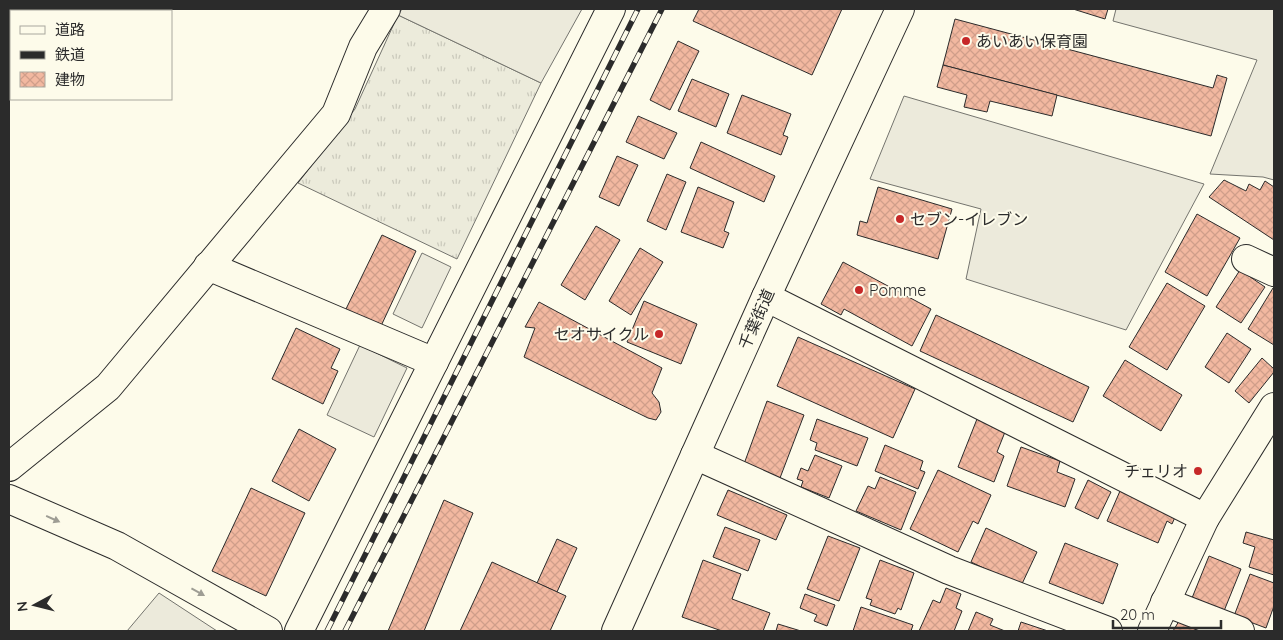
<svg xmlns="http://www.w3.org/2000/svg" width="1283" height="640" font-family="Quicksand,'Noto Sans JP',sans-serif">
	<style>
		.grass { fill: url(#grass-tufts); stroke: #74746e }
		.parking { fill: #eceadb; stroke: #74746e }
		.building { fill: url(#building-cross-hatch); stroke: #2b2b2b }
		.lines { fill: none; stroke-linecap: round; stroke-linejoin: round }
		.minor-casing { stroke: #2b2b2b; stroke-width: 30 }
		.highway-casing { stroke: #2b2b2b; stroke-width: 30 }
		.minor { stroke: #fdfbea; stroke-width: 28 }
		.highway { stroke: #fdfbea; stroke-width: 28 }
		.rail-casing { stroke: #2b2b2b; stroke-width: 5.5 }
		.rail { stroke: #fdfbea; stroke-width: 4; stroke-dasharray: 11; stroke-linecap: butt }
		.oneway { fill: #9e9d94 }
		.poi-dot { fill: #c62828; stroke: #fdfbea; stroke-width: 2 }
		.labels { text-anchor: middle; stroke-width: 4; stroke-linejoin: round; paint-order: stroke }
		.poi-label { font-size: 16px; fill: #2b2b2b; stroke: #fdfbea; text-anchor: start }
		.street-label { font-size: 16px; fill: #2b2b2b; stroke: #fdfbea }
	</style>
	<defs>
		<pattern id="grass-tufts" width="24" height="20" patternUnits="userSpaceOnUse" patternTransform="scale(1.25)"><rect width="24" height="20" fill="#ecebdb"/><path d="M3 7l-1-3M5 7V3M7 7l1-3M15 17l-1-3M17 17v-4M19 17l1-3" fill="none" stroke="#cbcabc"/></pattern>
		<pattern id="building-cross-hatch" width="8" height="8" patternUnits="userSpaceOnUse" patternTransform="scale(1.25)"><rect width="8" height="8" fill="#f2b8a0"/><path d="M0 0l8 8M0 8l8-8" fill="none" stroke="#d09e8a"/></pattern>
	</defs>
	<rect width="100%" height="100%" fill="#fdfbea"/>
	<!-- grass -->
	<polygon class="grass" points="398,15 541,83 457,259 298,183 355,109"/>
	<!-- parking -->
	<g class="parking">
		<polygon points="402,9 582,9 541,83 398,15"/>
		<polygon points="1116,9 1274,9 1274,180 1263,177 1210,174 1257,60 1113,21"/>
		<polygon points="904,96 1204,184 1126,330 966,279 981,209 870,179"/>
		<polygon points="422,253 451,267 422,328 393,314"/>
		<polygon points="360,345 407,368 374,437 327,415"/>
		<polygon points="159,593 217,631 127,631"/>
	</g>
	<!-- building -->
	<g class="building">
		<polygon points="699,9 842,9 812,75 693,21"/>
		<polygon points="1073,9 1108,9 1105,19"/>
		<polygon points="955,19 1213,88 1217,75 1227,78 1211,136 943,65"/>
		<polygon points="678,41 699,51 670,110 650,100"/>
		<polygon points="943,65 1057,95 1052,116 990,101 987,112 964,107 967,95 937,87"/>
		<polygon points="692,79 729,94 716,127 678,111"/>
		<polygon points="742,95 791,114 783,135 788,137 781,155 727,133"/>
		<polygon points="638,116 677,133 664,159 626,142"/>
		<polygon points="701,142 775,176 764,202 690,168"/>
		<polygon points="617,156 638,165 619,206 599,197"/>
		<polygon points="667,174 686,182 666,230 647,221"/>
		<polygon points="1224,180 1246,191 1249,184 1260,190 1265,181 1274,187 1274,240 1209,197"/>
		<polygon points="698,187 734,202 724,231 729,233 723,248 681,232"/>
		<polygon points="878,187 952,209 938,259 857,235 860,221 867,223"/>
		<polygon points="1197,214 1240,238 1207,296 1165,272"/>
		<polygon points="596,226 620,240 585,300 561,285"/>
		<polygon points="382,235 416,251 381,326 345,311"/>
		<polygon points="640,248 663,262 631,315 609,301"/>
		<polygon points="843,262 931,309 912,346 844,309 841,315 821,304"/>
		<polygon points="1240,270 1265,287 1241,323 1216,307"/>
		<polygon points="1167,283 1205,306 1167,370 1129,347"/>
		<polygon points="1273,288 1274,289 1274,345 1248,329"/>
		<polygon points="644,301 697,324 681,364 627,342"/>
		<polygon points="539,302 662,368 652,393 659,402 661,412 656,420 648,418 524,357 535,328 525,327"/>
		<polygon points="936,315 1089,387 1073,422 920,351"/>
		<polygon points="296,328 340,349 331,368 338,371 323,404 272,379"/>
		<polygon points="1227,333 1251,349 1229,383 1205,367"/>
		<polygon points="798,337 915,389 893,438 777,386"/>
		<polygon points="1262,358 1274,369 1274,372 1249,403 1235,391"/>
		<polygon points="1125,360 1182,395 1161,431 1103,396"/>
		<polygon points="767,401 804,415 780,478 744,464"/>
		<polygon points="817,419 868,438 857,466 815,450 817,443 810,440"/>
		<polygon points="977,419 1005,432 997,452 1004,456 994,482 958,467"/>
		<polygon points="299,429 336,449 309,501 272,481"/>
		<polygon points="885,445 923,461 920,470 925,472 918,489 875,471"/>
		<polygon points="1021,447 1060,461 1057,472 1075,479 1065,507 1007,486"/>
		<polygon points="815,455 842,466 829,498 801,487 803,481 797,479 801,468 808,471"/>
		<polygon points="938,470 991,495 978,524 973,521 958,552 910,529"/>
		<polygon points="880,477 916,492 901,530 856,511 868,486 875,489"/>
		<polygon points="1088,480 1111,492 1098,519 1075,508"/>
		<polygon points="251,488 305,513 266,596 212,571"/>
		<polygon points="728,490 787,515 776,540 717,515"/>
		<polygon points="1120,491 1176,515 1172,524 1167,521 1158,543 1107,521"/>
		<polygon points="444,500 473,513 424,631 388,631"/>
		<polygon points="725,527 760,540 748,571 713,557"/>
		<polygon points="986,528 1037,552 1021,586 971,562"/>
		<polygon points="1246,532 1274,540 1274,575 1249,567 1255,547 1243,543"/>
		<polygon points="828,536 860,548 839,601 807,589"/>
		<polygon points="557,539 577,548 557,592 537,583"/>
		<polygon points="1065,543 1118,564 1103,604 1049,583"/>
		<polygon points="1209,556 1241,569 1224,611 1192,598"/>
		<polygon points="703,560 741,574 732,599 770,613 763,631 722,631 682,617"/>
		<polygon points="880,560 914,573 901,610 898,608 895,614 870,605 872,600 866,598"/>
		<polygon points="492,562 566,596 550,631 460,631"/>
		<polygon points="1250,574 1274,583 1274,606 1266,628 1234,616"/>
		<polygon points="946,588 961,594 956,608 962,611 954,631 919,631 933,600 940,603"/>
		<polygon points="805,594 835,605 827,626 814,621 817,615 800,608"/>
		<polygon points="861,607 913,625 911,631 853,631"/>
		<polygon points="976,612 993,619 990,625 1005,631 968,631"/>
		<polygon points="1179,621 1199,631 1173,631"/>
		<polygon points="1021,622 1048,631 1018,631"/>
		<polygon points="778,624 801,631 776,631"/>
	</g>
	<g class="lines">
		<defs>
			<g id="minor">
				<polyline points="1246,259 1274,272"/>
				<polyline points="208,266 434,362"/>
				<polyline points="766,297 1205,518"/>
				<polyline points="695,455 949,570 1108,631"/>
				<polyline points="9,467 108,387 336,114 363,47 386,9"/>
				<polyline points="9,499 117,546 268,631"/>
				<polyline points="1165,602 1240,631"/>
				<polyline points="299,631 611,9"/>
				<polyline points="1152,631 1205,518 1274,407"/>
			</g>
			<polyline id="highway" points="616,631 766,297 900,9"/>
		</defs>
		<!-- minor casing -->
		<use href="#minor" class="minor-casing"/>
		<!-- highway casing -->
		<use href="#highway" class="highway-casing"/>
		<!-- minor -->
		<use href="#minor" class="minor"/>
		<!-- highway -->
		<use href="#highway" class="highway"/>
		<defs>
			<g id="rail">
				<polyline points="327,631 638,9"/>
				<polyline points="345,631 662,9"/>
			</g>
		</defs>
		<!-- rail casing -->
		<use href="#rail" class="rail-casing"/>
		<!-- rail -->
		<use href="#rail" class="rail"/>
	</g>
	<!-- one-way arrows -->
	<defs><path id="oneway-solid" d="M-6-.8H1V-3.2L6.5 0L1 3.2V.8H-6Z" transform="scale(1.25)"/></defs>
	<g class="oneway">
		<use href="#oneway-solid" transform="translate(53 519) rotate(24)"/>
		<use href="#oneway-solid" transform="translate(198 592) rotate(29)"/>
	</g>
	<!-- markers -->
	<g class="poi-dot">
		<circle cx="966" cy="41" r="5"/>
		<circle cx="900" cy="219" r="5"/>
		<circle cx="859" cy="290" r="5"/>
		<circle cx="659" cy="334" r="5"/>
		<circle cx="1198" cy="471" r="5"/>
	</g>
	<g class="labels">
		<!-- poi labels -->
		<g class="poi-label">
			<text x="976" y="47">あいあい保育園</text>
			<text x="910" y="225">セブン-イレブン</text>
			<text x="869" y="296">Pomme</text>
			<text x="649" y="340" text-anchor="end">セオサイクル</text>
			<text x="1188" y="477" text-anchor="end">チェリオ</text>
		</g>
		<!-- street labels -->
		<g class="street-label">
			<text transform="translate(756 319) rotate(-66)" y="6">千葉街道</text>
		</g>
	</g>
	<!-- border -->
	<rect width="1283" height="640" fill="none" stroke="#2b2b2b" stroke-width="20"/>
	<!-- legend -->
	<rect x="10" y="10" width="162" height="90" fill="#fdfbea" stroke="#a9a89e"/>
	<rect x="20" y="26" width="25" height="8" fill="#fdfbea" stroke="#a9a89e"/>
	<text x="55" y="35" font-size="15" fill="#2b2b2b">道路</text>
	<rect x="20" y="51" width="25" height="8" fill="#2b2b2b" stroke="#a9a89e"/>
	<text x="55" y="60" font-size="15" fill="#2b2b2b">鉄道</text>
	<rect x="20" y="72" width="25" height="15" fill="url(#building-cross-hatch)" stroke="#a9a89e"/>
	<text x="55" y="85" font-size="15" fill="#2b2b2b">建物</text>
	<!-- north arrow -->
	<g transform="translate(35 605) rotate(263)" stroke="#fdfbea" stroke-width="4" paint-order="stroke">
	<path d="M0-4L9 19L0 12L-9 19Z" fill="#2b2b2b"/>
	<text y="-8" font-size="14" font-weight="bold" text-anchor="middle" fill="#2b2b2b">N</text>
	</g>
	<!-- scale -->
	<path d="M1113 620v8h108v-8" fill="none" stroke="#2b2b2b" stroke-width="2.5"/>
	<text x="1120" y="620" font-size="15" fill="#2b2b2b" stroke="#fdfbea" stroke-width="4" paint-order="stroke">20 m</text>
</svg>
